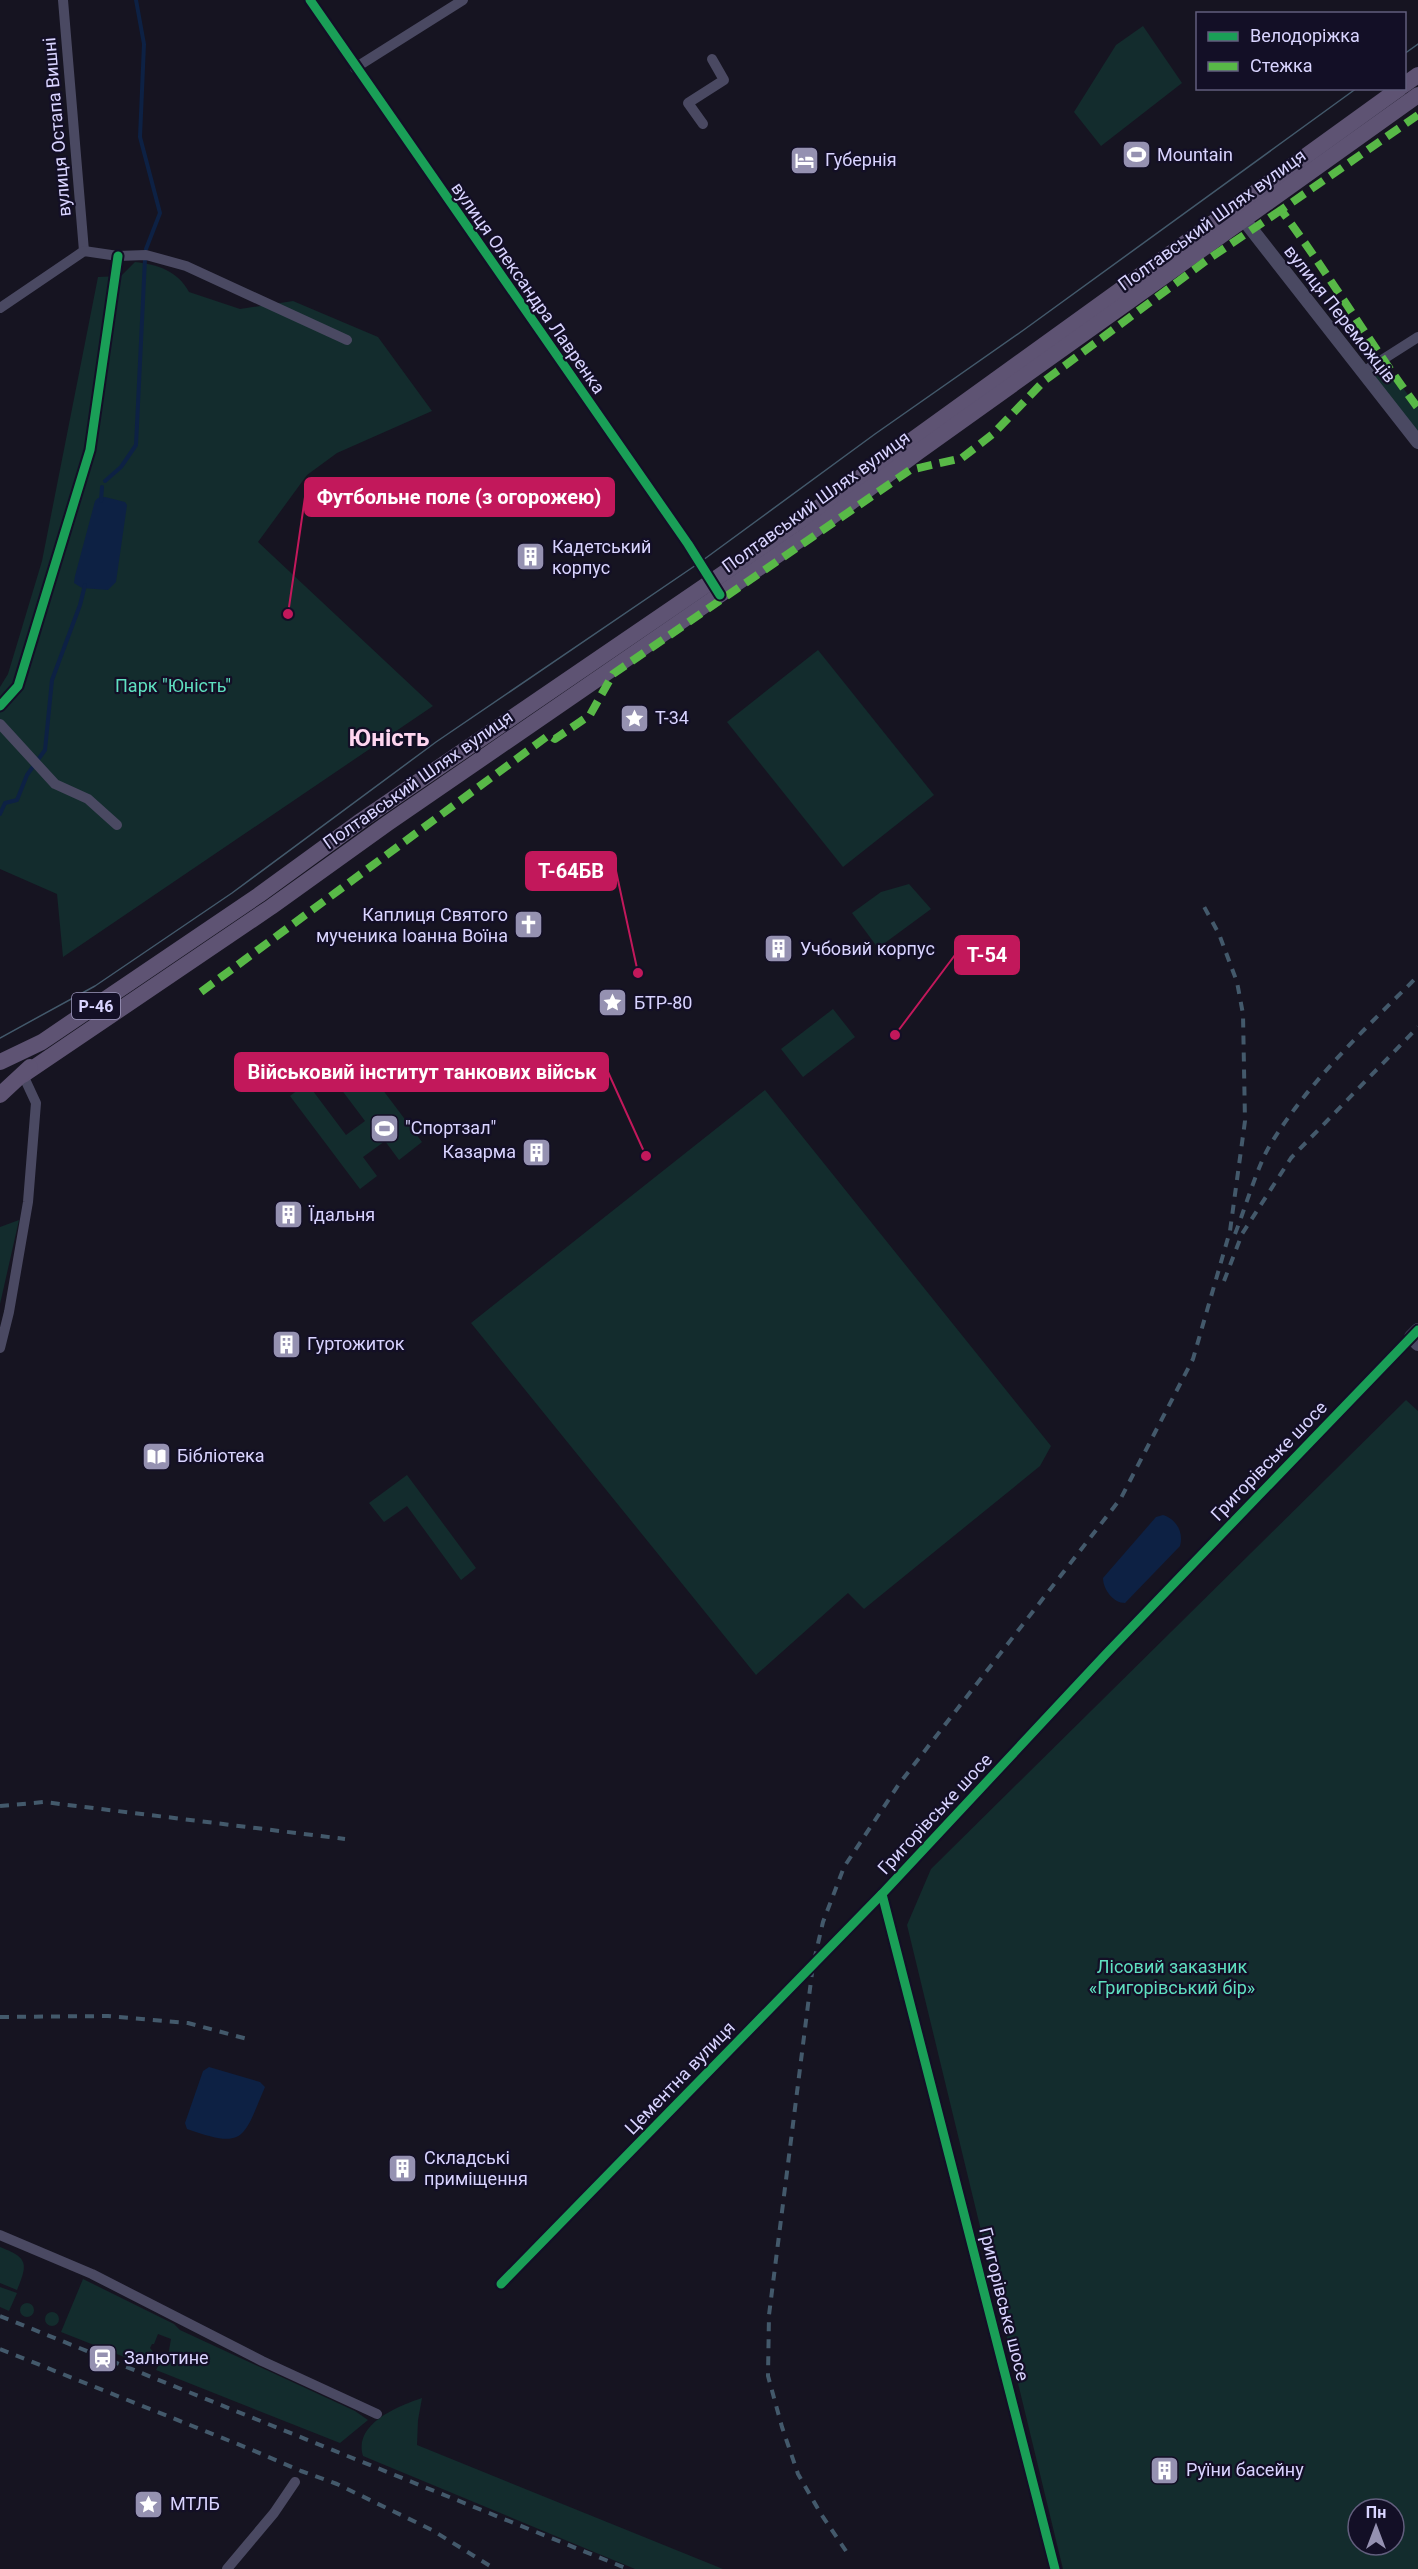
<svg xmlns="http://www.w3.org/2000/svg" width="1418" height="2569" font-family="Roboto,sans-serif">
	<style>
		.green { fill: #132c2d; fill-rule: evenodd }
		.water { fill: #0d2144 }
		.lines { fill: none; stroke-linecap: round; stroke-linejoin: round }
		.stream { stroke: #0d2144; stroke-width: 4 }
		.minor { stroke: #4a4962; stroke-width: 10 }
		.tertiary { stroke: #4a4962; stroke-width: 14 }
		.primary { stroke: #5e5373; stroke-width: 16 }
		.tram { stroke: #43596b; stroke-width: 1.5 }
		.rail { stroke: #43596b; stroke-width: 4; stroke-dasharray: 9 8; stroke-linecap: butt }
		.quiet { stroke: #58b947; stroke-width: 8; stroke-dasharray: 15 8; stroke-linecap: butt }
		.cycleway-casing { stroke: #130f26; stroke-width: 13 }
		.cycleway { stroke: #1a9f57; stroke-width: 9 }
		.labels { text-anchor: middle; stroke-width: 4.5; stroke-linejoin: round; paint-order: stroke }
		.shield { fill: #130f26; stroke: #9e99be; stroke-width: 1.5 }
		.shield-label { font-size: 16px; font-weight: bold; fill: #d9d4ff }
		.street-label { font-size: 18px; fill: #d9d4ff; stroke: #130f26 }
		.poi-label { font-size: 18px; fill: #d9d4ff; stroke: #130f26; text-anchor: start }
		.park-label { font-size: 18px; fill: #5fe0c0; stroke: #130f26 }
		.district-label { font-size: 24px; font-weight: bold; fill: #ffd6f0; stroke: #130f26 }
		.leader { fill: none; stroke: #c2185b; stroke-width: 2 }
		.callout-dot { fill: #c2185b; stroke: #130f26; stroke-width: 2 }
		.callout { fill: #c2185b; stroke: #c2185b; stroke-width: 2 }
		.callout-label { font-size: 20px; text-anchor: middle; font-weight: bold; fill: #fff }
	</style>
	<rect width="100%" height="100%" fill="#161421"/>
	<!-- green -->
	<g class="green">
		<polygon points="1143,26 1182,83 1101,146 1074,112 1116,45"/>
		<path d="M135,262C158,265 177,270 189,292L240,309L293,301L378,337L432,411L337,453L307,475L258,542L433,706L63,957L57,894L0,869V687L8,674L42,561L98,277L121,276Z"/>
		<polygon points="1382,360 1418,408 1418,442 1363,372"/>
		<polygon points="818,650 934,795 843,867 727,722"/>
		<polygon points="909,884 931,909 878,948 852,913 881,892"/>
		<polygon points="833,1009 855,1037 803,1077 781,1049"/>
		<polygon points="361,1061 422,1142 399,1160 385,1141 363,1157 377,1176 360,1189 290,1096 307,1083 346,1135 365,1121 335,1081"/>
		<polygon points="765,1090 1051,1446 1040,1466 864,1609 848,1593 756,1675 471,1323"/>
		<polygon points="19,1220 0,1304 0,1227"/>
		<path d="M1406,1400L1418,1411V2569H1063L907,1925L931,1869ZM1358,2509H1394V2545H1358Z"/>
		<polygon points="407,1475 476,1568 461,1580 407,1506 384,1522 369,1503"/>
		<path d="M0,2247C28,2258 28,2263 17,2290L0,2283Z"/>
		<polygon points="83,2279 174,2324 180,2330 355,2411 368,2420 340,2443 156,2370 163,2357 168,2356 171,2339 158,2334 154,2344 152,2344 150,2348 154,2353 147,2366 61,2332"/>
		<polygon points="0,2287 17,2293 9,2311 0,2307"/>
		<circle cx="27" cy="2310" r="7"/>
		<circle cx="52" cy="2319" r="7"/>
		<path d="M422,2398L418,2420L417,2445L723,2569H635L363,2456C353,2424 398,2406 422,2398Z"/>
	</g>
	<!-- water -->
	<g class="water">
		<polygon points="105,497 125,502 127,505 116,582 108,590 82,588 74,583 75,576 95,501 98,498"/>
		<path d="M1163,1515C1176,1519 1184,1532 1180,1546L1125,1603C1113,1603 1103,1589 1103,1578L1156,1517Z"/>
		<path d="M209,2067L260,2082L265,2087C243,2138 246,2150 187,2129L185,2123L203,2071Z"/>
	</g>
	<g class="lines">
		<!-- stream -->
		<g class="stream">
			<polyline points="136,0 144,44 140,137 160,213 146,249"/>
			<polyline points="105,481 121,467 136,445 145,259"/>
			<polyline points="101,501 102,487"/>
			<polyline points="0,814 5,803 17,800 27,775 45,750 52,680 80,605 85,585"/>
		</g>
		<!-- minor -->
		<g class="minor">
			<polyline points="63,0 84,251"/>
			<polyline points="310,0 688,544 713,585"/>
			<polyline points="355,68 463,0"/>
			<polyline points="703,124 688,103 724,80 712,59"/>
			<polyline points="0,308 84,251 118,256 146,255 186,266 347,340"/>
			<polyline points="1363,372 1418,337"/>
			<polyline points="0,706 18,686 90,450 118,256"/>
			<polyline points="0,724 55,784 88,799 117,825"/>
			<polyline points="0,1348 9,1312 28,1202 36,1103 23,1075"/>
			<polyline points="882,1894 1055,2569"/>
			<polyline points="0,2235 92,2274 262,2361 377,2414"/>
			<polyline points="501,2284 882,1894 1106,1654 1411,1337"/>
			<polyline points="227,2569 274,2513 295,2482"/>
		</g>
		<!-- tertiary -->
		<g class="tertiary">
			<polyline points="1238,212 1418,442"/>
			<polyline points="1418,1330 1411,1337 1418,1344"/>
		</g>
		<!-- primary -->
		<g class="primary">
			<polyline points="1404,85 1418,75"/>
			<polyline points="0,1062 42,1042 259,895 362,820 800,521 1400,88"/>
			<polyline points="23,1075 271,907 388,823 811,532 918,452 1418,95"/>
			<polyline points="0,1095 30,1067"/>
		</g>
		<!-- tram -->
		<g class="tram">
			<polyline points="1404,54 1418,44"/>
			<polyline points="0,1038 95,986 232,893 436,742 699,563 875,434 1025,329 1357,88"/>
		</g>
		<!-- rail -->
		<g class="rail">
			<path d="M1235,1234C1245,1209 1257,1167 1270,1145C1310,1080 1365,1029 1418,976"/>
			<polyline points="1224,1281 1242,1234 1291,1158 1418,1027"/>
			<polyline points="0,1806 44,1802 345,1839"/>
			<polyline points="0,2017 108,2016 188,2023 251,2040"/>
			<polyline points="0,2316 628,2569"/>
			<polyline points="0,2349 250,2449 301,2471 337,2484 432,2530 495,2569"/>
			<polyline points="846,2551 821,2514 798,2474 782,2427 768,2376 769,2315 813,1965 823,1922 844,1867 899,1784 1121,1498 1193,1359 1230,1231 1245,1121 1243,1014 1237,982 1219,934 1202,903"/>
		</g>
		<!-- quiet -->
		<g class="quiet">
			<path d="M1418,115L1281,210C1329,274 1370,344 1418,408"/>
			<polyline points="201,992 549,735 555,739 590,715 613,674 910,470 962,458 994,433 1044,381 1207,260 1281,210"/>
		</g>
		<defs>
			<g id="cycleway">
				<polyline points="310,0 688,544 720,595"/>
				<polyline points="0,706 18,686 90,450 118,256"/>
				<polyline points="882,1894 1055,2569"/>
				<polyline points="501,2284 882,1894 1106,1654 1418,1330"/>
			</g>
		</defs>
		<!-- cycleway casing -->
		<use href="#cycleway" class="cycleway-casing"/>
		<!-- cycleway -->
		<use href="#cycleway" class="cycleway"/>
	</g>
	<!-- icons -->
	<defs>
		<symbol id="stadium-square" viewBox="-11 -11 22 22"><rect x="-9" y="-9" width="18" height="18" rx="4" fill="#9591b1" stroke="#130f26"/><path d="M0-5a6.5 5 0 1 0 0 10a6.5 5 0 1 0 0-10ZM-3.5-1.8h7v3.6h-7Z" fill="#fff"/></symbol>
		<symbol id="hotel-square" viewBox="-11 -11 22 22"><rect x="-9" y="-9" width="18" height="18" rx="4" fill="#9591b1" stroke="#130f26"/><path d="M-6-4.5h1.5V1H6V5H4.5V3h-9V5H-6ZM-4 0a1.8 1.8 0 1 1 3.6 0ZM.5 0V-2.5h3Q6-2.5 6 0Z" fill="#fff"/></symbol>
		<symbol id="building-square" viewBox="-11 -11 22 22"><rect x="-9" y="-9" width="18" height="18" rx="4" fill="#9591b1" stroke="#130f26"/><path d="M-4-6H4V6H1V3H-1V6H-4ZM-2.5-4.3h1.7v1.8h-1.7ZM.8-4.3h1.7v1.8H.8ZM-2.5-1h1.7V.8h-1.7ZM.8-1h1.7V.8H.8Z" fill="#fff"/></symbol>
		<symbol id="sight-square" viewBox="-11 -11 22 22"><rect x="-9" y="-9" width="18" height="18" rx="4" fill="#9591b1" stroke="#130f26"/><path d="M0-6L1.8-2.2L6-1.7L2.9 1.2L3.7 5.4L0 3.3L-3.7 5.4L-2.9 1.2L-6-1.7L-1.8-2.2Z" fill="#fff"/></symbol>
		<symbol id="church-square" viewBox="-11 -11 22 22"><rect x="-9" y="-9" width="18" height="18" rx="4" fill="#9591b1" stroke="#130f26"/><path d="M-1.2-6h2.4v3.5h3.3v2.4h-3.3V6h-2.4V-.1h-3.3v-2.4h3.3Z" fill="#fff"/></symbol>
		<symbol id="library-square" viewBox="-11 -11 22 22"><rect x="-9" y="-9" width="18" height="18" rx="4" fill="#9591b1" stroke="#130f26"/><path d="M-6-4Q-3-5.5-.7-3.5V5Q-3 3-6 4ZM6-4Q3-5.5 .7-3.5V5Q3 3 6 4Z" fill="#fff"/></symbol>
		<symbol id="station-square" viewBox="-11 -11 22 22"><rect x="-9" y="-9" width="18" height="18" rx="4" fill="#9591b1" stroke="#130f26"/><path d="M-3-6H3Q5-6 5-4V2Q5 4 3 4L4.5 6H3L1.5 4h-3L-3 6H-4.5L-3 4Q-5 4-5 2V-4Q-5-6-3-6ZM-3.5-4v3h7v-3ZM-3.5 1v1.5H-2V1ZM2 1v1.5H3.5V1Z" fill="#fff"/></symbol>
	</defs>
	<g fill-rule="evenodd">
		<use href="#stadium-square" x="1120" y="138" width="33" height="33"/>
		<use href="#hotel-square" x="788" y="144" width="33" height="33"/>
		<use href="#building-square" x="514" y="540" width="33" height="33"/>
		<use href="#sight-square" x="618" y="702" width="33" height="33"/>
		<use href="#church-square" x="512" y="908" width="33" height="33"/>
		<use href="#building-square" x="762" y="932" width="33" height="33"/>
		<use href="#sight-square" x="596" y="986" width="33" height="33"/>
		<use href="#stadium-square" x="368" y="1112" width="33" height="33"/>
		<use href="#building-square" x="520" y="1136" width="33" height="33"/>
		<use href="#building-square" x="272" y="1198" width="33" height="33"/>
		<use href="#building-square" x="270" y="1328" width="33" height="33"/>
		<use href="#library-square" x="140" y="1440" width="33" height="33"/>
		<use href="#building-square" x="386" y="2152" width="33" height="33"/>
		<use href="#station-square" x="86" y="2342" width="33" height="33"/>
		<use href="#building-square" x="1148" y="2454" width="33" height="33"/>
		<use href="#sight-square" x="132" y="2488" width="33" height="33"/>
	</g>
	<g class="labels">
		<!-- shield labels -->
		<rect class="shield" x="72" y="993" width="48" height="26" rx="4.5"/>
		<g class="shield-label">
			<text x="96" y="1012">Р-46</text>
		</g>
		<!-- street labels -->
		<g class="street-label">
			<text transform="translate(57 127) rotate(-95)" y="6">вулиця Остапа Вишні</text>
			<text transform="translate(1212 220) rotate(-36)" y="6">Полтавський Шлях вулиця</text>
			<text transform="translate(528 288) rotate(55)" y="6">вулиця Олександра Лавренка</text>
			<text transform="translate(1340 314) rotate(52)" y="6">вулиця Переможців</text>
			<text transform="translate(816 502) rotate(-36)" y="6">Полтавський Шлях вулиця</text>
			<text transform="translate(418 780) rotate(-35)" y="6">Полтавський Шлях вулиця</text>
			<text transform="translate(1269 1461) rotate(-46)" y="6">Григорівське шосе</text>
			<text transform="translate(935 1814) rotate(-47)" y="6">Григорівське шосе</text>
			<text transform="translate(680 2078) rotate(-46)" y="6">Цементна вулиця</text>
			<text transform="translate(1004 2304) rotate(76)" y="6">Григорівське шосе</text>
		</g>
		<!-- poi labels -->
		<g class="poi-label">
			<text x="1157" y="161">Mountain</text>
			<text x="825" y="166">Губернія</text>
			<text x="552" y="553">Кадетський<tspan x="552" dy="21">корпус</tspan></text>
			<text x="655" y="724">T-34</text>
			<text x="508" y="921" text-anchor="end">Каплиця Святого<tspan x="508" dy="21">мученика Іоанна Воїна</tspan></text>
			<text x="800" y="955">Учбовий корпус</text>
			<text x="634" y="1009">БТР-80</text>
			<text x="405" y="1134">"Спортзал"</text>
			<text x="516" y="1158" text-anchor="end">Казарма</text>
			<text x="309" y="1221">Їдальня</text>
			<text x="307" y="1350">Гуртожиток</text>
			<text x="177" y="1462">Бібліотека</text>
			<text x="424" y="2164">Складські<tspan x="424" dy="21">приміщення</tspan></text>
			<text x="124" y="2364">Залютине</text>
			<text x="1186" y="2476">Руїни басейну</text>
			<text x="170" y="2510">МТЛБ</text>
		</g>
		<!-- park labels -->
		<g class="park-label">
			<text x="173" y="692">Парк "Юність"</text>
			<text x="1172" y="1973">Лісовий заказник<tspan x="1172" dy="21">«Григорівський бір»</tspan></text>
		</g>
		<!-- district labels -->
		<g class="district-label">
			<text x="389" y="746">Юність</text>
		</g>
	</g>
	<!-- callouts -->
	<path class="leader" d="M288 614L305 497M638 973L616 871M895 1035L955 955M646 1156L608 1072"/>
	<g class="callout-dot">
		<circle cx="288" cy="614" r="6"/>
		<circle cx="638" cy="973" r="6"/>
		<circle cx="895" cy="1035" r="6"/>
		<circle cx="646" cy="1156" r="6"/>
	</g>
	<g class="callout">
		<rect x="305" y="478" width="309" height="38" rx="6"/>
		<rect x="526" y="852" width="90" height="38" rx="6"/>
		<rect x="955" y="936" width="64" height="38" rx="6"/>
		<rect x="235" y="1053" width="373" height="38" rx="6"/>
	</g>
	<g class="callout-label">
		<text x="459" y="504">Футбольне поле (з огорожею)</text>
		<text x="571" y="878">Т-64БВ</text>
		<text x="987" y="962">Т-54</text>
		<text x="422" y="1079">Військовий інститут танкових військ</text>
	</g>
	<!-- legend -->
	<rect x="1196" y="12" width="210" height="78" fill="#130f26" stroke="#625e7d" stroke-width="1.5"/>
	<rect x="1208" y="32" width="30" height="9" fill="#1a9f57" stroke="#625e7d" stroke-width="1.5"/>
	<text x="1250" y="42" font-size="18" fill="#d9d4ff">Велодоріжка</text>
	<rect x="1208" y="62" width="30" height="9" fill="#58b947" stroke="#625e7d" stroke-width="1.5"/>
	<text x="1250" y="72" font-size="18" fill="#d9d4ff">Стежка</text>
	<!-- north arrow -->
	<g transform="translate(1376 2527)"><circle r="28" fill="#130f26" stroke="#625e7d" stroke-width="1.5"/>
	<path d="M0-4.5L10 22L0 15L-10 22Z" fill="#9591b1"/>
	<text y="-9" font-size="16" font-weight="bold" text-anchor="middle" fill="#d9d4ff">Пн</text>
	</g>
</svg>
